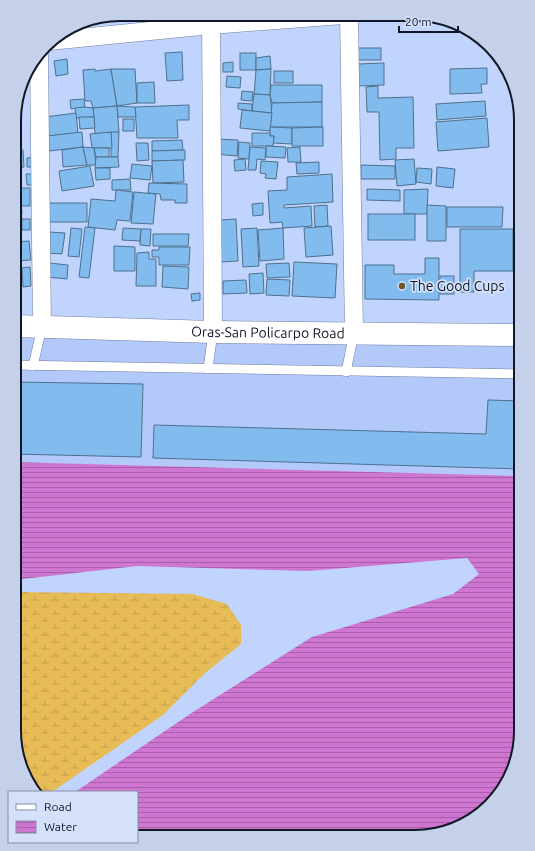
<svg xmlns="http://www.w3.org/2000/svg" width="535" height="851" font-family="Ubuntu,sans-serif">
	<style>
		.built { fill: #b3c9fa }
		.wetland { fill: url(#wetland-marsh) }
		.water { fill: url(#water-rules) }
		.building { fill: #82bcef; stroke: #4d708e }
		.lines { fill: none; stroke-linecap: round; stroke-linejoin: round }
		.service-casing { stroke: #6c7da4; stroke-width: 10 }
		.minor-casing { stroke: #6c7da4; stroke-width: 19 }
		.primary-casing { stroke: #6c7da4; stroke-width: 23 }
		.service { stroke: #fff; stroke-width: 9 }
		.minor { stroke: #fff; stroke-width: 18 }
		.primary { stroke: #fff; stroke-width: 22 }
		.poi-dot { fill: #6c5726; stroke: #d5e1fb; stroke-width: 1.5 }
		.labels { text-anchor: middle; stroke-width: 3.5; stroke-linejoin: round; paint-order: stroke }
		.poi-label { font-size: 14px; fill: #101725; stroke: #d5e1fb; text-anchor: start }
		.street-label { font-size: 14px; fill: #101725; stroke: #d5e1fb }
		.rim { fill: none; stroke: #101725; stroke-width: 2 }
	</style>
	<defs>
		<pattern id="wetland-marsh" width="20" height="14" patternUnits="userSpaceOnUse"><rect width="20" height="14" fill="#e7bb56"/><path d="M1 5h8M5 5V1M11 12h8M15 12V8" fill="none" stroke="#c5a04b"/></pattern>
		<pattern id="water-rules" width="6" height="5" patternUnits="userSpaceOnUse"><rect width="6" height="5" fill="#ce76d1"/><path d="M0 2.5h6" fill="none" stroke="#a660a9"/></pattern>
	</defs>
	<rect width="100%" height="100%" fill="#c0d4fe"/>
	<!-- built -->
	<polygon class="built" points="15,334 521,345 521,476 14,462"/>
	<!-- wetland -->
	<polygon class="wetland" points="14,592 192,594 227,604 241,625 241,644 205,673 163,715 52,792 38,792 22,772 14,731"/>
	<!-- water -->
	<polygon class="water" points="14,462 521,476 521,739 499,796 456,829 416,837 137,836 137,792 75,792 190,714 312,637 453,594 479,574 467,558 308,571 137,566 14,580"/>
	<!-- building -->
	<g class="building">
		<rect x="357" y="48" width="24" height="12"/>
		<polygon points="182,52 183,80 167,81 165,53"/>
		<rect x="240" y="53" width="16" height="17"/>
		<polygon points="270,56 271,69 256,70 256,58"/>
		<polygon points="67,59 68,74 56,76 54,61"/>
		<polygon points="233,62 233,72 223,72 223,63"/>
		<polygon points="384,63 384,85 358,86 358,64"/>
		<polygon points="487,68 487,84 481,84 482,93 450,94 450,69"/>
		<polygon points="95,69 95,71 111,69 117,106 93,108 91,101 85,101 83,70"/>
		<polygon points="111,69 135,69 137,103 117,106"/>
		<polygon points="271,69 270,95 254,94 256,70"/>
		<rect x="274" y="71" width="19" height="12"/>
		<polygon points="227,76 241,77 240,88 226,87"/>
		<polygon points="154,82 155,103 137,103 137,83"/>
		<polygon points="271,85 322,85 322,102 272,103 270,95"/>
		<polygon points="378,86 378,98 413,97 414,148 396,148 396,159 380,160 379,112 367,112 366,87"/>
		<polygon points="242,91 253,92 252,101 241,100"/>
		<polygon points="254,94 270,95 272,113 252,111"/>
		<polygon points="84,99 85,107 71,109 70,100"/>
		<polygon points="485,101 486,116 437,120 436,104"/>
		<polygon points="16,102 18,102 19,128 15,128 15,106"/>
		<polygon points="322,102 322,127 270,127 272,103"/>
		<polygon points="238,103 252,104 252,111 238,109"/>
		<polygon points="189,105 189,120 177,120 178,138 137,138 135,107"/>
		<polygon points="117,106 135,107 136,117 118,117"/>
		<polygon points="117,106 119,132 95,134 93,108"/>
		<polygon points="85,107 93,108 94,117 76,118 75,108"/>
		<polygon points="242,110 272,113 270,131 240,128"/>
		<polygon points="76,113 78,133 47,136 45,117"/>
		<polygon points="79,117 94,117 95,128 80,129"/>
		<polygon points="487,118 489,147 438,151 436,122"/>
		<rect x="123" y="119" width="11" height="12"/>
		<polygon points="270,127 292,128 292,144 273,143 274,136 270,136"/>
		<polygon points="323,127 323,146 292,146 292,128"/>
		<polygon points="82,132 83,147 49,151 47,136"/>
		<polygon points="111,132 119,132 118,157 111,157"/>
		<polygon points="111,132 112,148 92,148 90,134"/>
		<polygon points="252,133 270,133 270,136 274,136 273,146 252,146"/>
		<polygon points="216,139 238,140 237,156 215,154"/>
		<polygon points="182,140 183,150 152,151 152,141"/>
		<polygon points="239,142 250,143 249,159 238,158"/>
		<polygon points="136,143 148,143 149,160 137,161"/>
		<polygon points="266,146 286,147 285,158 266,157"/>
		<polygon points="83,147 87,165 63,167 62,150"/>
		<polygon points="83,147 94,148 96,165 87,165"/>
		<polygon points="250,147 266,148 265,160 257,159 256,170 248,170"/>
		<polygon points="300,147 301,162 288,162 287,148"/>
		<polygon points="94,148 109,148 109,157 96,157"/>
		<polygon points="15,150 23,150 24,167 15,168"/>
		<polygon points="185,150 185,160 152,161 152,151"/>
		<polygon points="38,157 38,167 27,167 27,158"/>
		<polygon points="96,157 118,157 119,167 95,168"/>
		<polygon points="245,159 246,170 235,171 234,160"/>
		<polygon points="414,159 416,184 397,186 395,160"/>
		<polygon points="183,160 184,182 153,183 152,161"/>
		<polygon points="261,161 278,162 276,179 265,178 266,174 260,173"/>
		<polygon points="319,162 319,173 297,174 296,163"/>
		<polygon points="132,164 152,166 150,180 130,178"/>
		<polygon points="361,165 395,166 395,179 361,179"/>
		<polygon points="90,166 94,186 62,191 59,171"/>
		<polygon points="437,167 455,169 453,188 436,186"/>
		<polygon points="95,168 110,168 110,179 96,180"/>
		<polygon points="417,168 432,169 431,184 416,182"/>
		<polygon points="26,174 39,174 39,185 27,185"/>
		<polygon points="332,174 333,202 284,205 284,208 311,206 312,226 283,228 282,222 270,223 268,191 287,190 287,177"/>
		<polygon points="130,179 131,190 112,190 112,180"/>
		<polygon points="149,183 187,184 187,203 175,203 175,200 161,200 160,194 148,193"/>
		<rect x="15" y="188" width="15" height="18"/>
		<polygon points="367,189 400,190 400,201 367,200"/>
		<polygon points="428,189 427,214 404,214 404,190"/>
		<polygon points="116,190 133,192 130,221 117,220 115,230 88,227 91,199 115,201"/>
		<polygon points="134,192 156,194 153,224 131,223"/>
		<rect x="47" y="203" width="40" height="19"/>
		<polygon points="263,203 263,215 253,216 252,204"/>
		<polygon points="327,205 328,226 315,227 314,206"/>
		<polygon points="427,205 446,206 446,241 427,241"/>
		<polygon points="447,207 503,207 502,227 447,227"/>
		<polygon points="15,208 22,209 21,231 15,230"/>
		<rect x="368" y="214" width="47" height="26"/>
		<rect x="22" y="219" width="8" height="11"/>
		<polygon points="236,219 238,261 221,262 219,220"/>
		<polygon points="331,226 333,255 306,257 304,228"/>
		<polygon points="85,227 95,228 89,278 79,277"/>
		<polygon points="71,228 82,229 79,257 68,256"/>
		<polygon points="123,228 141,229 140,241 122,240"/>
		<polygon points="257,228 259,266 243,267 241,229"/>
		<polygon points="283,228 284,259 260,261 258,230"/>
		<polygon points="141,229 151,229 150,246 140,245"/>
		<polygon points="460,229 513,229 513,271 474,271 474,292 460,292"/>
		<polygon points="49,232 65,233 62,254 47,253"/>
		<polygon points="153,234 189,234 188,246 153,246"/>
		<polygon points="29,241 31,260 15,261 15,242"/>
		<polygon points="114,246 135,247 135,271 114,271"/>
		<polygon points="159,247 190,247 189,265 159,265 159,257 152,257 152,250 159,250"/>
		<polygon points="149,252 149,259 156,259 156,286 136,286 137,253"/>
		<polygon points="425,258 439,258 439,300 365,299 365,265 394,265 394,274 425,274"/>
		<polygon points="294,262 337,264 335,298 292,296"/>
		<polygon points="49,263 68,265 67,279 47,277"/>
		<polygon points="289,263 290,277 267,278 266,264"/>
		<polygon points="163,266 189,267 188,289 162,287"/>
		<polygon points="30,267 31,286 23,287 22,268"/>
		<rect x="15" y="270" width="3" height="14"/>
		<polygon points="263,273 264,293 250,294 249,274"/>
		<rect x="440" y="276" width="14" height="18"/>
		<polygon points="267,279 290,280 289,296 266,295"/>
		<polygon points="246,280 247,293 223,294 223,281"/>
		<polygon points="200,293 200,300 192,301 191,294"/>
		<polygon points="14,382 143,384 141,457 14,454"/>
		<polygon points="488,400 521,401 521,469 153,458 154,425 486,434"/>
	</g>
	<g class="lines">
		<defs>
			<g id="service">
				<polyline points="15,365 521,374"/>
				<polyline points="33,366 42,327"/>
				<polyline points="208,369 213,332"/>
				<polyline points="346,372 354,333"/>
			</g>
			<g id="minor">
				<polyline points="211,15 213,332"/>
				<polyline points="349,15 354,333"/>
				<polyline points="49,41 211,25 343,15"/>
				<polyline points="39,55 42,327"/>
			</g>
			<g id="primary">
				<path id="s1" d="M15,326L213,332L521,335"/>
			</g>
		</defs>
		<!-- service casing -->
		<use href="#service" class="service-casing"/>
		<!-- minor casing -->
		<use href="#minor" class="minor-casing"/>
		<!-- primary casing -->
		<use href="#primary" class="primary-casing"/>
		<!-- service -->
		<use href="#service" class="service"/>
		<!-- minor -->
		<use href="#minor" class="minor"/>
		<!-- primary -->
		<use href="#primary" class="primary"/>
	</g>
	<!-- markers -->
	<circle class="poi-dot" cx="402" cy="286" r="4"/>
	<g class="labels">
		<!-- poi labels -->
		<g class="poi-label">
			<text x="410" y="291">The Good Cups</text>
		</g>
		<!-- street labels -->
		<g class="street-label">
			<text dy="5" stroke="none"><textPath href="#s1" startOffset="253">Oras-San Policarpo Road</textPath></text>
		</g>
	</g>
	<!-- crop -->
	<path d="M0 0H535V851H0ZM120 21H415A99 99 0 0 1 514 120V731A99 99 0 0 1 415 830H120A99 99 0 0 1 21 731V120A99 99 0 0 1 120 21Z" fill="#c5d1ea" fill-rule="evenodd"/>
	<path class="rim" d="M120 21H415A99 99 0 0 1 514 120V731A99 99 0 0 1 415 830H120A99 99 0 0 1 21 731V120A99 99 0 0 1 120 21Z"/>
	<!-- legend -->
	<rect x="8" y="791" width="130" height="52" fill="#d5e1fb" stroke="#8690a5"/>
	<rect x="16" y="804" width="20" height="6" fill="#ffffff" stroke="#8690a5"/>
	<text x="44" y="811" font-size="12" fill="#101725">Road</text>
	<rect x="16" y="821" width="20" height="12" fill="url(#water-rules)" stroke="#8690a5"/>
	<text x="44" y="831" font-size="12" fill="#101725">Water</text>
	<!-- scale -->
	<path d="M399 26v6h59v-6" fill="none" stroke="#101725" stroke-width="2"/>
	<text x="405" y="26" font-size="12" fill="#101725" stroke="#d5e1fb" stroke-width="3" paint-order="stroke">20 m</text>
</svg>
